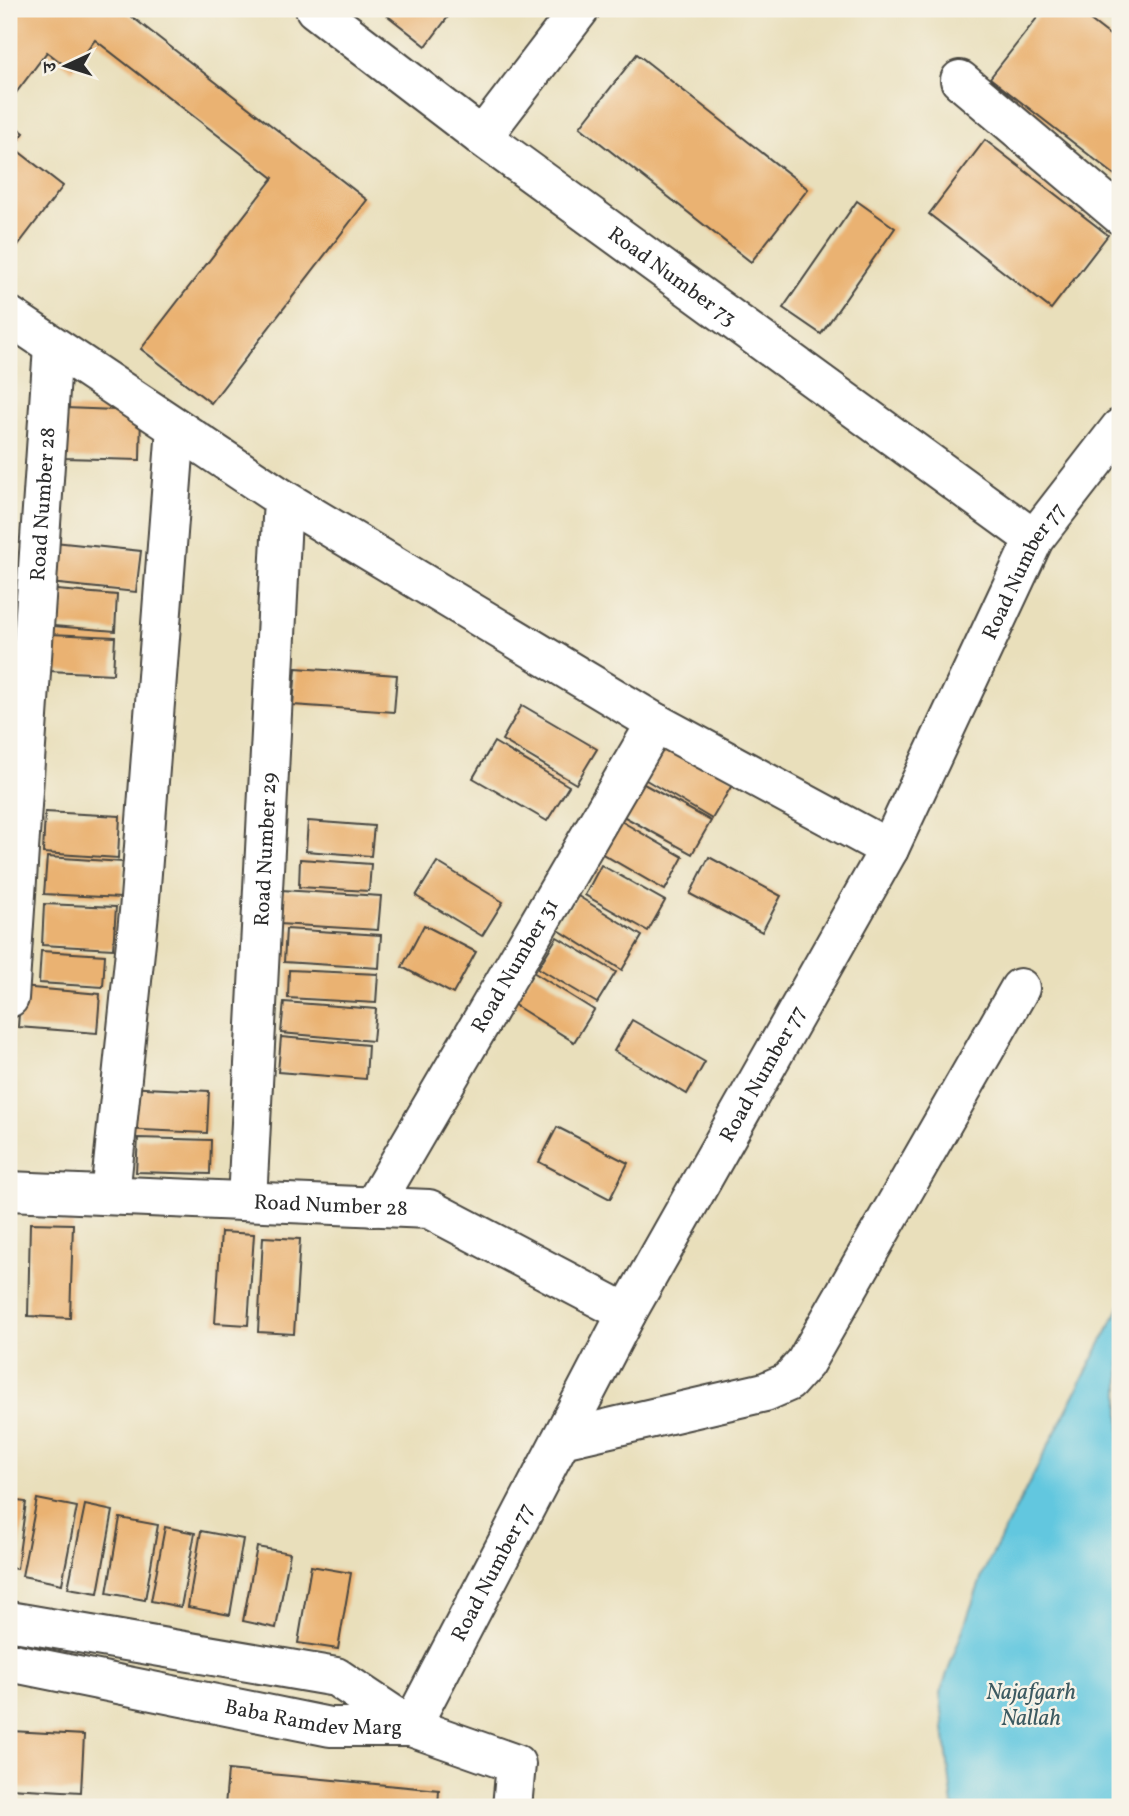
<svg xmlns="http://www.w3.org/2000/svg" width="1129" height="1816" font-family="Vollkorn,'Noto Serif Devanagari',serif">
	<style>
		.water { fill: #62c7df; stroke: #467985; stroke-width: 2 }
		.building { fill: #eab272 }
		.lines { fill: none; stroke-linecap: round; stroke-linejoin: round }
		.minor-casing { stroke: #484641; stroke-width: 42 }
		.minor { stroke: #fff; stroke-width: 38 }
		.labels { text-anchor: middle; stroke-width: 5; stroke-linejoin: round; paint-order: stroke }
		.street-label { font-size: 21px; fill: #2b2b2b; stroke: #f7f3e8 }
		.water-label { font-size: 23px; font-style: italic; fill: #3c5a61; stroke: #f7f3e8 }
	</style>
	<rect width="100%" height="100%" fill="#f7f3e8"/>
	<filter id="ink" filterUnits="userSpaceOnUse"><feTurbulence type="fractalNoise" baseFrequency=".0143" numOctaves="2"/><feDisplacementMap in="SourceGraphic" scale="14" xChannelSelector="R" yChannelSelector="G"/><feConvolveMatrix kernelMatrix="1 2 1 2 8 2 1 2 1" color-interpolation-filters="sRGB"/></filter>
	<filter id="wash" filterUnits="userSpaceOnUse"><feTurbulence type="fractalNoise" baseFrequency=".00686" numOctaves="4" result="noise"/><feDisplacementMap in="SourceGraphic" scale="28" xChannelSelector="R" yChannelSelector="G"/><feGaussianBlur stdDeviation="1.57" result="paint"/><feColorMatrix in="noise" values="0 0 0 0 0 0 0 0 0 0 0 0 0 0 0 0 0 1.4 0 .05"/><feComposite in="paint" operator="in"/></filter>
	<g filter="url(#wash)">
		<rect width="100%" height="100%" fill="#e9dfbb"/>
		<!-- water -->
		<polygon class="water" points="1120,1306 1120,1807 953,1807 940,1693 984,1571"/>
		<g id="blocks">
			<!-- building -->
			<g class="building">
				<polygon points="9,9 122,9 367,200 211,403 141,349 273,178 95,40 72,71 47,52 9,102"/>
				<polygon points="379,9 454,9 426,46"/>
				<polygon points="875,9 890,9 884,16"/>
				<polygon points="1044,9 1076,9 1120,43 1120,179 990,78"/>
				<polygon points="637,54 808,189 751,262 580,127"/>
				<polygon points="9,121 24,133 13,147 63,186 9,257"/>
				<polygon points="985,140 1108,235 1051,309 929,214"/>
				<polygon points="857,201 895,228 821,334 783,308"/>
				<polygon points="65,408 141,411 140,460 64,458"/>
				<polygon points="54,542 141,551 136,592 50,583"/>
				<polygon points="44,589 117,595 115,631 41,625"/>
				<polygon points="50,634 115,637 113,674 49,671"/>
				<polygon points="296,668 397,675 394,712 293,705"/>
				<polygon points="522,705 597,749 576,784 502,740"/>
				<polygon points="665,738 735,780 712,819 641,777"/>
				<polygon points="494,742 569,786 547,821 473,778"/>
				<polygon points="642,783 711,821 692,854 623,816"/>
				<polygon points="45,812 120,816 118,858 43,853"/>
				<polygon points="619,820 683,857 665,890 601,853"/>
				<polygon points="308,821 374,826 371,856 306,851"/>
				<polygon points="47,857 123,862 121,898 44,894"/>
				<polygon points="709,857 781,896 762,932 690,894"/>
				<polygon points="300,859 371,864 369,891 299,887"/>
				<polygon points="437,862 503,902 482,936 416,896"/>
				<polygon points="601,865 665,901 648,931 585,895"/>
				<polygon points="281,890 381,896 378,930 279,924"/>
				<polygon points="578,896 642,936 622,970 557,929"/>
				<polygon points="44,904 116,907 113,949 42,945"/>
				<polygon points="424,925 476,952 453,994 402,967"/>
				<polygon points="286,929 381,935 379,968 284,962"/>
				<polygon points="557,937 616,972 597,1003 538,968"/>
				<polygon points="41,951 105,955 103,987 39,983"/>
				<polygon points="289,970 378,974 376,1003 288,998"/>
				<polygon points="533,972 594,1010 574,1042 513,1004"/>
				<polygon points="21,987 100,994 97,1033 18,1027"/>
				<polygon points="284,1002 376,1009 373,1041 281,1033"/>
				<polygon points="632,1020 705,1062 687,1094 614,1051"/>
				<polygon points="281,1037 368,1045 366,1079 278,1072"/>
				<polygon points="123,1087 209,1091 207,1133 121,1129"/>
				<polygon points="557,1127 628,1163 610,1199 539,1162"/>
				<polygon points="138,1138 211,1140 210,1174 136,1172"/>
				<polygon points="30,1223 73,1224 70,1318 28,1316"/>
				<polygon points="221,1232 254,1234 248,1325 215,1323"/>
				<polygon points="263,1237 300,1239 294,1334 258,1332"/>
				<polygon points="37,1499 77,1507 62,1584 22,1576"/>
				<polygon points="9,1500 26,1502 17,1569 9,1568"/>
				<polygon points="85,1505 113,1511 98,1593 68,1588"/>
				<polygon points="120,1518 158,1525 145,1600 107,1593"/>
				<polygon points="165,1527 195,1533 181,1607 151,1601"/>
				<polygon points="201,1531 243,1539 230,1615 188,1607"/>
				<polygon points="257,1547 290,1553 276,1628 243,1621"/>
				<polygon points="311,1566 351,1573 338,1649 298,1643"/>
				<polygon points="11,1731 84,1735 81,1792 9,1788"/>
				<polygon points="228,1770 439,1790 438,1807 225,1807"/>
			</g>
		</g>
	</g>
	<g filter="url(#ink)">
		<use href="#blocks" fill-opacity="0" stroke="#484641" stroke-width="2"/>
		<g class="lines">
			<defs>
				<g id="minor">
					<path id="s1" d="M315,9L482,137L1034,539"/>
					<polyline points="960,80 1120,215"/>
					<polyline points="482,137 580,9"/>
					<polyline points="9,316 283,499 656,723 889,849"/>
					<path id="s2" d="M9,998L53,346"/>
					<path id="s3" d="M9,1191L429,1209L627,1313"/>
					<polyline points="110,1195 139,912 176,428"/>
					<path id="s4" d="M247,1201L283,499"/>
					<path id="s5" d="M373,1207L656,723"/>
					<polyline points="562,1439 765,1392 788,1382 805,1363 1020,988"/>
					<polyline points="9,1621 336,1677 411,1727 516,1764 512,1807"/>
					<path id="s6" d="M9,1662L330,1727H411"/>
					<path id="s7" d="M411,1727L627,1313L889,849L1034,539L1120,428"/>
				</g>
			</defs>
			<!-- minor casing -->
			<use href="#minor" class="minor-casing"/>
			<!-- minor -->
			<use href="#minor" class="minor"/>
		</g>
	</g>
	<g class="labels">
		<!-- street labels -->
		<g class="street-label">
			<text dy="7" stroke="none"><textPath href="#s1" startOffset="446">Road Number 73</textPath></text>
			<text dy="7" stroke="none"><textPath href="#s2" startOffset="495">Road Number 28</textPath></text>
			<text dy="7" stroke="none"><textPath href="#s7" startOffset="1309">Road Number 77</textPath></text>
			<text dy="7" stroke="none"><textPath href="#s4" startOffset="352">Road Number 29</textPath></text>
			<text dy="7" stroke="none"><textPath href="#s5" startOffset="280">Road Number 31</textPath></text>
			<text dy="7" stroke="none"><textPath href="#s7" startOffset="742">Road Number 77</textPath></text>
			<text dy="7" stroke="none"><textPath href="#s3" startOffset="322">Road Number 28</textPath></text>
			<text dy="7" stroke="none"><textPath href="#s7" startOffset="175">Road Number 77</textPath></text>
			<text dy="7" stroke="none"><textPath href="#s6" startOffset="310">Baba Ramdev Marg</textPath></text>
		</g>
		<!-- water labels -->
		<g class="water-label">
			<text x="1031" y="1699">Najafgarh<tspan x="1031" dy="26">Nallah</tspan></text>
		</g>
	</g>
	<!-- margin -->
	<rect width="1129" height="1816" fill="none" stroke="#f7f3e8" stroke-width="35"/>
	<!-- north arrow -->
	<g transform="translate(66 66) rotate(266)" stroke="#f7f3e8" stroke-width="5" paint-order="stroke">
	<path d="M0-5L12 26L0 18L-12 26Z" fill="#2b2b2b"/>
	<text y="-10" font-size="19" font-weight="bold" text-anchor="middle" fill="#2b2b2b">उ</text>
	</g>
</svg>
